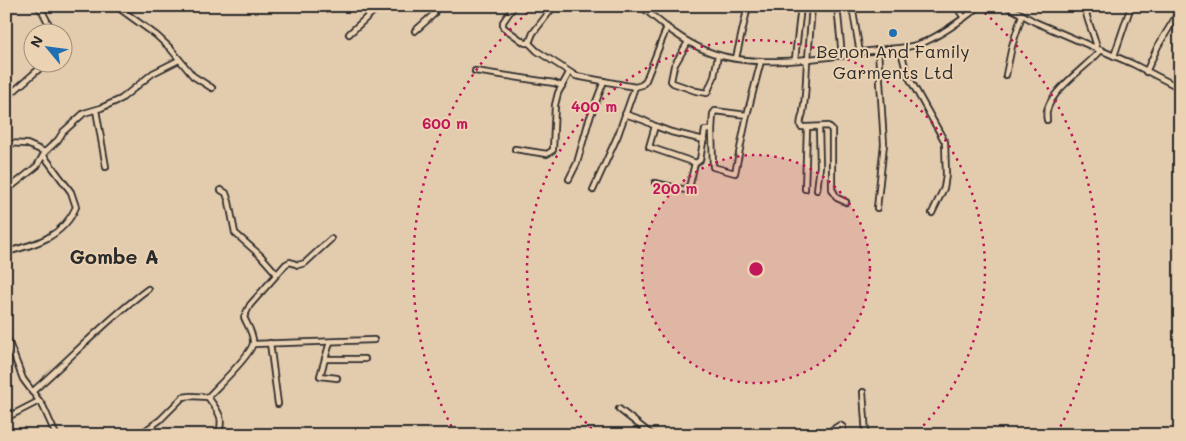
<svg xmlns="http://www.w3.org/2000/svg" width="1186" height="441" font-family="Mali,sans-serif">
	<style>
		.lines { fill: none; stroke-linecap: round; stroke-linejoin: round }
		.minor-casing { stroke: #2b2b2b; stroke-width: 8 }
		.minor { stroke: #ebd2b3; stroke-width: 4.5 }
		.ring { fill: none; stroke: #c2185b; stroke-width: 2.5; stroke-dasharray: 2.5 5 }
		.poi-dot { fill: #1f6fb2; stroke: #ebd2b3; stroke-width: 2 }
		.labels { text-anchor: middle; stroke-width: 4; stroke-linejoin: round; paint-order: stroke }
		.poi-label { font-size: 18px; fill: #2b2b2b; stroke: #ebd2b3 }
		.quarter-label { font-size: 20px; font-weight: bold; fill: #2b2b2b; stroke: #ebd2b3 }
		.centre { fill: #c2185b; stroke: #ebd2b3; stroke-width: 2.5 }
		.ring-label { font-size: 15px; text-anchor: middle; font-weight: bold; fill: #c2185b; stroke: #ebd2b3; stroke-width: 4; stroke-linejoin: round; paint-order: stroke }
	</style>
	<rect width="100%" height="100%" fill="#e3cbae"/>
	<filter id="ink" filterUnits="userSpaceOnUse"><feTurbulence type="fractalNoise" baseFrequency=".02" numOctaves="2"/><feDisplacementMap in="SourceGraphic" scale="10" xChannelSelector="R" yChannelSelector="G"/><feConvolveMatrix kernelMatrix="1 2 1 2 8 2 1 2 1" color-interpolation-filters="sRGB"/></filter>
	<g filter="url(#ink)">
		<g class="lines">
			<defs>
				<g id="minor">
					<polyline points="37,6 42,11 53,32"/>
					<polyline points="116,6 156,35 170,48 193,76 212,88"/>
					<polyline points="514,6 503,22 503,27 525,43 529,43"/>
					<polyline points="554,6 533,33 529,43 537,51 576,76 635,87 642,85 646,80 667,27"/>
					<path d="M641,6C662,24 682,41 707,51C755,71 828,57 877,50C891,48 905,49 919,44C938,38 964,18 980,6"/>
					<polyline points="837,6 842,56"/>
					<polyline points="852,6 860,53"/>
					<polyline points="956,6 964,18"/>
					<polyline points="1007,6 1035,22 1133,64 1180,88"/>
					<path d="M1085,6C1086,22 1095,34 1097,49"/>
					<polyline points="415,31 434,14 436,6"/>
					<polyline points="349,34 379,6"/>
					<polyline points="688,42 674,66 671,81 673,83 696,91 707,93 714,77 718,55"/>
					<polyline points="903,48 902,55 907,74 945,142 946,175 944,188 932,213"/>
					<polyline points="1114,56 1131,6"/>
					<polyline points="736,58 748,6"/>
					<polyline points="795,59 801,6"/>
					<polyline points="808,59 812,6"/>
					<path d="M804,60L807,61C806,78 806,96 803,112C802,118 799,122 801,127H807V129L805,189"/>
					<polyline points="475,71 554,83 562,86"/>
					<polyline points="1146,72 1158,46 1180,10"/>
					<polyline points="1006,75 1012,46 1022,15"/>
					<polyline points="6,98 47,62"/>
					<polyline points="96,110 106,167"/>
					<polyline points="625,114 643,120 655,126 649,147 696,163 700,160 705,130 712,130 713,114 715,111 747,115"/>
					<path d="M1047,120C1041,95 1087,68 1101,50"/>
					<polyline points="655,126 671,132 704,140"/>
					<polyline points="807,127 828,126 832,130 832,189 837,198 846,202"/>
					<polyline points="712,130 713,167 735,173 747,115 761,61"/>
					<polyline points="6,143 27,144 45,152"/>
					<polyline points="515,149 547,154 553,150 555,105 558,93 569,73"/>
					<polyline points="569,179 577,163 589,120 604,81"/>
					<polyline points="655,183 686,190 690,184 695,163"/>
					<polyline points="221,190 226,193 229,202 235,233 261,256 276,273"/>
					<polyline points="593,190 618,135 635,87"/>
					<polyline points="817,190 820,166 819,127"/>
					<polyline points="6,191 37,166 45,152 58,140 63,132 84,113 101,108 121,99 153,73 179,60"/>
					<polyline points="877,208 884,144 878,50"/>
					<path d="M6,252C35,245 63,237 76,207L71,192L44,156"/>
					<polyline points="6,335 23,379 43,406 56,435"/>
					<polyline points="330,342 320,376 337,378"/>
					<polyline points="270,343 278,404"/>
					<polyline points="253,344 374,340"/>
					<polyline points="325,359 365,359"/>
					<path d="M32,392C71,358 107,319 148,289"/>
					<polyline points="863,392 866,435"/>
					<path d="M208,397C217,387 252,354 253,343C254,334 247,325 244,317L250,305L286,264L290,262L298,265L305,263L331,239"/>
					<path d="M208,397C218,412 225,417 218,435"/>
					<polyline points="619,409 652,435"/>
					<polyline points="6,418 39,401"/>
					<polyline points="139,435 160,420 183,397 191,396 208,397"/>
					<polyline points="824,435 840,425 843,427 843,435"/>
				</g>
			</defs>
			<!-- minor casing -->
			<use href="#minor" class="minor-casing"/>
			<!-- minor -->
			<use href="#minor" class="minor"/>
		</g>
	</g>
	<!-- distance rings -->
	<circle cx="756" cy="269" r="114" fill="#c2185b" fill-opacity=".12"/>
	<g class="ring">
		<circle cx="756" cy="269" r="114"/>
		<path d="M597 434A229 229 0 1 1 915 434"/>
		<path d="M455 433A343 343 0 0 1 533 8M979 8A343 343 0 0 1 1057 433"/>
	</g>
	<!-- markers -->
	<circle class="poi-dot" cx="893" cy="33" r="5"/>
	<g class="labels">
		<!-- poi labels -->
		<g class="poi-label">
			<text x="893" y="58">Benon And Family<tspan x="893" dy="21">Garments Ltd</tspan></text>
		</g>
		<!-- quarter labels -->
		<g class="quarter-label">
			<text x="114" y="264">Gombe A</text>
		</g>
	</g>
	<circle cx="756" cy="269" r="8" class="centre"/>
	<g class="ring-label">
		<text x="594" y="112">400 m</text>
		<text x="445" y="129">600 m</text>
		<text x="675" y="194">200 m</text>
	</g>
	<!-- margin -->
	<rect width="1186" height="441" fill="none" stroke="#ebd2b3" stroke-width="25"/>
	<rect x="12" y="12" width="1161" height="416" fill="none" stroke="#2b2b2b" stroke-width="2" filter="url(#ink)"/>
	<!-- north arrow -->
	<g transform="translate(48 48) rotate(299)"><circle r="24" fill="#ebd2b3" stroke="#9e8f7d"/>
	<path d="M0-4L9 19L0 12L-9 19Z" fill="#1f6fb2"/>
	<text y="-8" font-size="14" font-weight="bold" text-anchor="middle" fill="#2b2b2b">N</text>
	</g>
</svg>
